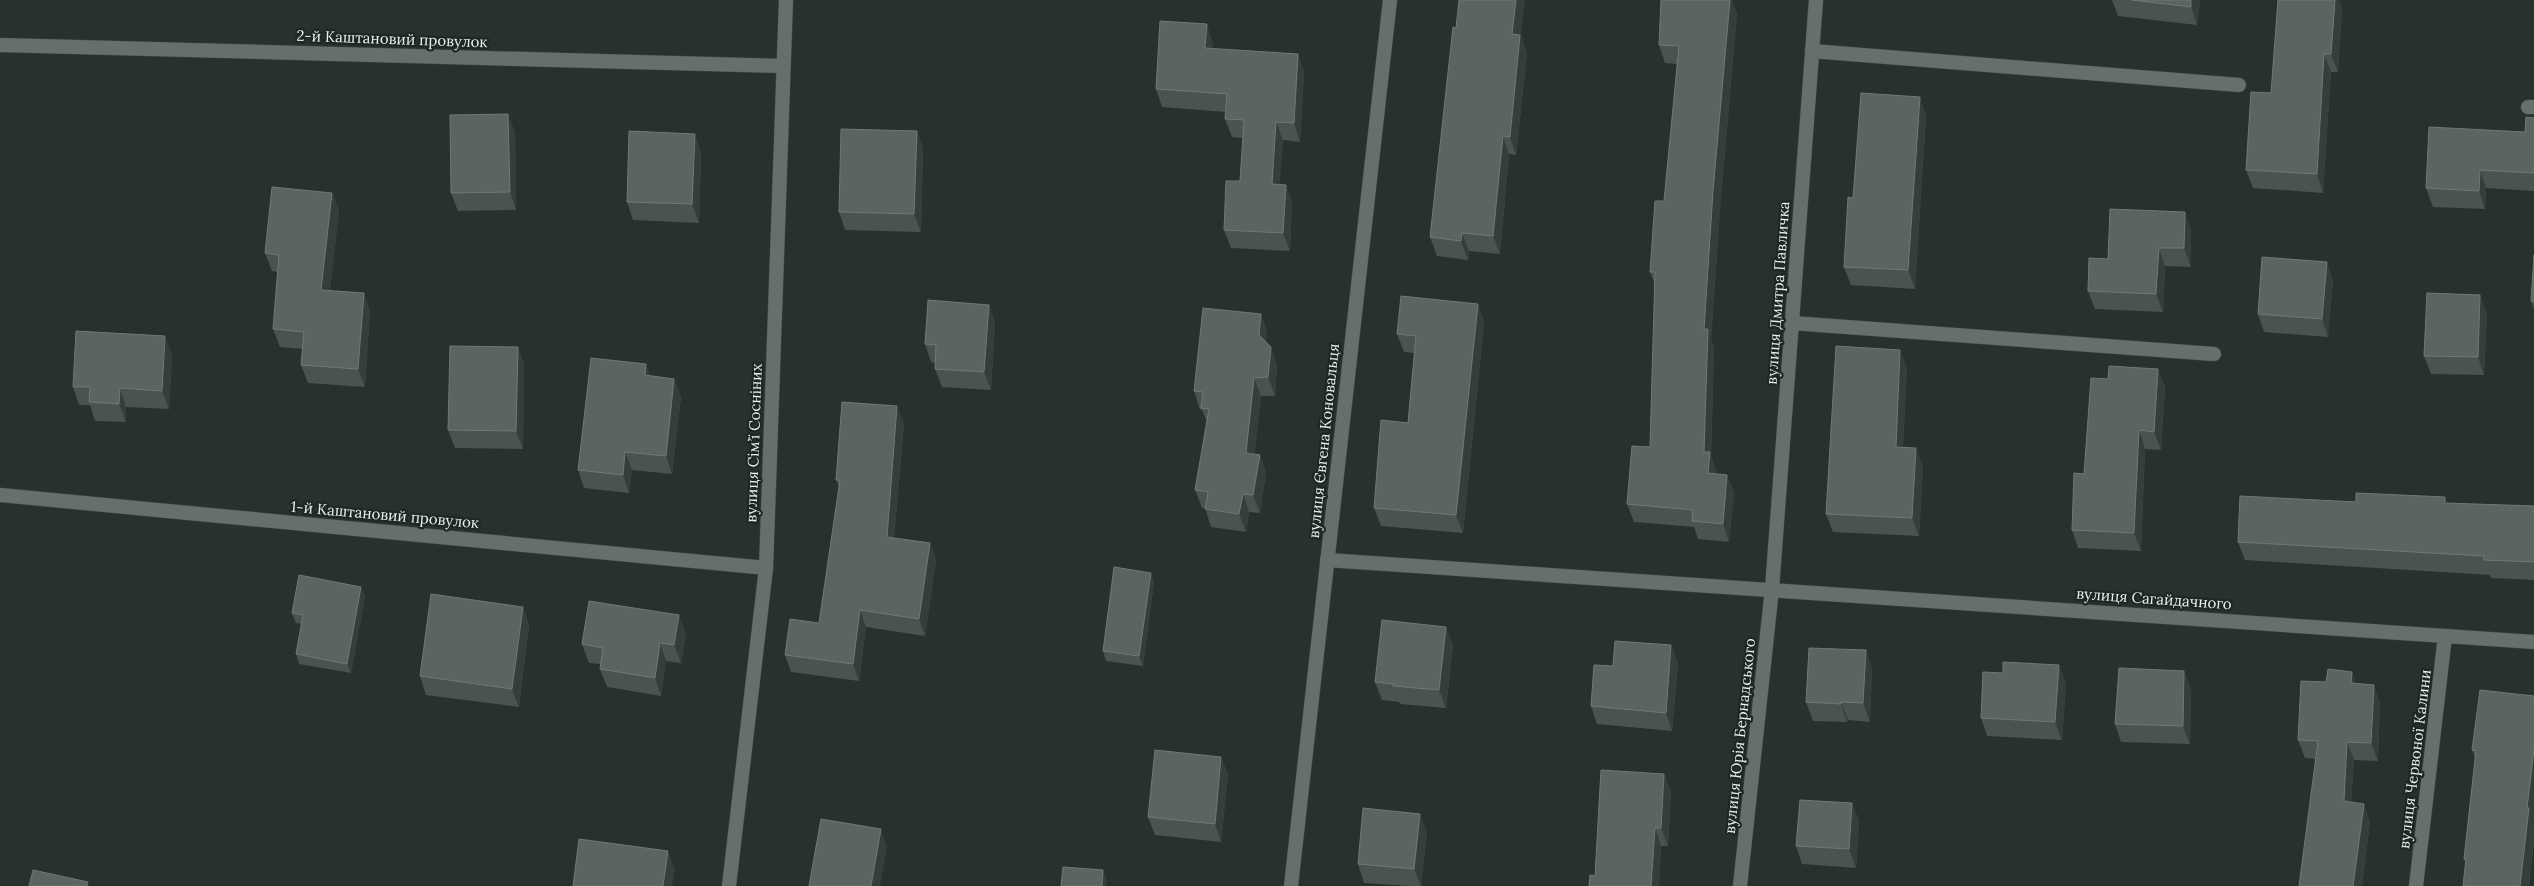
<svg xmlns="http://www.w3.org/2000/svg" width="2534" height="886" font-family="Lora,serif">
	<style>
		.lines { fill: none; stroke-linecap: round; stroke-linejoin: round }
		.service-casing { stroke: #444c4a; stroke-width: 15 }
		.minor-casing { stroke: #444c4a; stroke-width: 15 }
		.service { stroke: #656f6b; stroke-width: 14 }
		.minor { stroke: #656f6b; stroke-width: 14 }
		.wall { fill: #49534f }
		.shaded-wall { fill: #353e3a }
		.building { fill: #5a6460; stroke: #717976 }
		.labels { text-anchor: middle; stroke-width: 4.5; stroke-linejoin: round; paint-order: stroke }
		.street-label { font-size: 15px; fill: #e9efed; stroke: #1e2723 }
	</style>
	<rect width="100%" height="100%" fill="#28312d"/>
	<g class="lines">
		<defs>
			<g id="service">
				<polyline points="1812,51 2239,85"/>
				<polyline points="1792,323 2214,354"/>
			</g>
			<g id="minor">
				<polyline points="0,45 783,66"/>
				<polyline points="2528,107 2534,107"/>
				<polyline points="0,495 766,568"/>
				<polyline points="1327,560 2534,642"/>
				<polyline points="729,886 766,568 786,0"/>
				<polyline points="1291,886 1390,0"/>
				<polyline points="1740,886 1772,589 1816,0"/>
				<polyline points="2416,886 2445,636"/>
			</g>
		</defs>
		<!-- service casing -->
		<use href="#service" class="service-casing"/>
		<!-- minor casing -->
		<use href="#minor" class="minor-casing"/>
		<!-- service -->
		<use href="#service" class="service"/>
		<!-- minor -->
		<use href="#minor" class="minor"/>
	</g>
	<!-- wall -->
	<g class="wall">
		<polygon points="2112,0 2200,0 2197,25 2118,16"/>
		<polygon points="2278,0 2339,0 2342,9 2338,72 2331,72 2323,193 2253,188 2246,170 2271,93"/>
		<polygon points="1737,13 1720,209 1711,340 1714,347 1711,456 1716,471 1716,474 1727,475 1734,493 1729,542 1698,539 1694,527 1634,522 1627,504 1650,447 1655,285 1650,272 1664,201 1677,64 1665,63 1659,45"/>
		<polygon points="1521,36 1527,53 1516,155 1509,154 1500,254 1469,251 1468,260 1437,256 1430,237"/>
		<polygon points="1213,43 1213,49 1298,54 1304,72 1300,142 1283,140 1279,185 1286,185 1292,203 1290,251 1231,248 1224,230 1240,181 1243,138 1232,137 1225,119 1226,112 1162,107 1156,89"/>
		<polygon points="1926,115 1915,289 1851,285 1844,267 1853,198"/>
		<polygon points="2534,118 2534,191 2486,188 2485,209 2433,207 2426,188 2525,132"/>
		<polygon points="917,131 923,149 921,232 845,230 839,212"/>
		<polygon points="515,132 516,210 458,211 451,193"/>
		<polygon points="701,152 699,223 633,220 627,202"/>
		<polygon points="332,193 339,211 330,290 370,311 365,387 308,383 301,365 303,349 280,347 273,329 278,272 272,271 265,253"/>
		<polygon points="2191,230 2191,267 2165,266 2163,312 2095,309 2088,291 2108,259"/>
		<polygon points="2534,255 2534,309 2531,301"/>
		<polygon points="2333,280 2328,337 2264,332 2258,314"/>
		<polygon points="1478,304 1484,322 1463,533 1381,526 1374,508 1408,423 1414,353 1404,352 1397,334"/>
		<polygon points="989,305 995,323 991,390 942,387 935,369 935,363 931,362 925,344"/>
		<polygon points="2487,313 2484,375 2431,374 2424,356"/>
		<polygon points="1261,314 1267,332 1266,343 1277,365 1275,396 1261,396 1254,455 1260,455 1266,473 1260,513 1249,512 1246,532 1211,527 1205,508 1202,508 1195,490 1207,422 1202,410 1200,410 1194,391"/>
		<polygon points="518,347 524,365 523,449 455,448 448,430"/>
		<polygon points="172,354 169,409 126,407 126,422 95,421 90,405 79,405 73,387"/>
		<polygon points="646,364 650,376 674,379 681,397 672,474 632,470 629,493 584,488 578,470"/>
		<polygon points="1907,368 1903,447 1923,466 1919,536 1833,532 1826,514"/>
		<polygon points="2158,369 2165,387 2161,450 2145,449 2141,551 2078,548 2072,530 2108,379"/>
		<polygon points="904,423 894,538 930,543 936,560 925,636 866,627 859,681 791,672 785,655 819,623 839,487 836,480"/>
		<polygon points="2356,502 2534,506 2534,580 2491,578 2490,575 2245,560 2238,542"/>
		<polygon points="1154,582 1143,666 1106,661 1103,651"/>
		<polygon points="365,596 351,673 299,664 296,654 301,624 296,623 292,613"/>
		<polygon points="523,607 529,625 519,707 426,695 420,676"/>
		<polygon points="686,633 681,663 666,661 661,696 607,687 600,669 601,664 589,663 582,644"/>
		<polygon points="1453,645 1446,708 1400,704 1399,702 1382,700 1375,682"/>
		<polygon points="1671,645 1678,664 1672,731 1597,724 1591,706 1613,666"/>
		<polygon points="1872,668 1870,722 1848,720 1847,722 1813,721 1806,702"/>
		<polygon points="2184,671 2191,689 2190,744 2121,742 2115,724"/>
		<polygon points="2003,673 2066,683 2062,740 1987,736 1981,718"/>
		<polygon points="2356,684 2380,703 2378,761 2354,760 2351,802 2370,822 2362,886 2299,886 2316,759 2305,758 2298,740"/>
		<polygon points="2534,696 2534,841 2529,886 2463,886 2466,863 2464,859 2475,758 2472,750"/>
		<polygon points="1221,757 1228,775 1221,842 1155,835 1148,817"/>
		<polygon points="1664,774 1671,792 1668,846 1661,846 1659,886 1595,876"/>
		<polygon points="1852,803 1859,821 1856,868 1802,864 1796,846"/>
		<polygon points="1427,832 1421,886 1410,886 1364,883 1358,864"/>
	</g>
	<!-- shaded-wall -->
	<g class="shaded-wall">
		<polygon points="1516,0 1525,0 1521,36 1527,53 1516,155 1510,137 1512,34"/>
		<polygon points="1730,0 1732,0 1737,13 1720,209 1711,340 1714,347 1711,456 1716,471 1714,492 1708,473 1704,452 1704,329 1713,191"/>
		<polygon points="2191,0 2200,0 2197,25 2191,7"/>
		<polygon points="2335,0 2339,0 2342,9 2338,72 2331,54"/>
		<polygon points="1207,24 1213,43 1212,66 1205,48"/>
		<polygon points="1298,54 1304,72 1300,142 1294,123"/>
		<polygon points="2324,54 2331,72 2323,193 2317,174"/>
		<polygon points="1920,97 1926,115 1915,289 1908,270"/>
		<polygon points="508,114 515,132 516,210 510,192"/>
		<polygon points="1276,122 1283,140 1278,203 1272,184"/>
		<polygon points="917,131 923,149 921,232 914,214"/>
		<polygon points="695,134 701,152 699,223 692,204"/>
		<polygon points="1503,136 1509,154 1500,254 1493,236"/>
		<polygon points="2480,170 2486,188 2485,209 2479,191"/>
		<polygon points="1286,185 1292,203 1290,251 1283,233"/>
		<polygon points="332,193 339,211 328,308 321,290"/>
		<polygon points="2185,212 2191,230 2191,267 2184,248"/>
		<polygon points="1462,233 1469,251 1468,260 1461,241"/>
		<polygon points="2159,248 2165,266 2163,312 2156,294"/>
		<polygon points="2327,262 2333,280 2328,337 2322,319"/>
		<polygon points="364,293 370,311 365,387 358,369"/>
		<polygon points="2480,295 2487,313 2484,375 2478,357"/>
		<polygon points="1478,304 1484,322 1463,533 1456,515"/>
		<polygon points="989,305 995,323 991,390 984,372"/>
		<polygon points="1261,314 1267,332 1265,353 1259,335"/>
		<polygon points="165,336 172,354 169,409 162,391"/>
		<polygon points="518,347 524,365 523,449 516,431"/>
		<polygon points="1271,347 1277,365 1275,396 1268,377"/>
		<polygon points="1900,350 1907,368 1902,465 1896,447"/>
		<polygon points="646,364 653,382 645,375"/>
		<polygon points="2158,369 2165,387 2161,450 2154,432"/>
		<polygon points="1254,378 1261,396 1253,471 1246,453"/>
		<polygon points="674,379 681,397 672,474 666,456"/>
		<polygon points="120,388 126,407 126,422 119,404"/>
		<polygon points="897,406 904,423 893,554 887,537"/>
		<polygon points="2139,430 2145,449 2141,551 2134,533"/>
		<polygon points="1916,448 1923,466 1919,536 1912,518"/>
		<polygon points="625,452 632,470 629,493 623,475"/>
		<polygon points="1260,455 1266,473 1260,513 1253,495"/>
		<polygon points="1727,475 1734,493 1729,542 1723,524"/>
		<polygon points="1243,494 1249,512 1246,532 1239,514"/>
		<polygon points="930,543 936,560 925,636 919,619"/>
		<polygon points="1151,573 1154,582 1143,666 1139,656"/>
		<polygon points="361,587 365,596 351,673 347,664"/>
		<polygon points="523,607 529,625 519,707 512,689"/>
		<polygon points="860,610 866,627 859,681 853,664"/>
		<polygon points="679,615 686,633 681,663 674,645"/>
		<polygon points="1446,627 1453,645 1446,708 1439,690"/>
		<polygon points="660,643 666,661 661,696 655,678"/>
		<polygon points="1671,645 1678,664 1672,731 1666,713"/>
		<polygon points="1866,650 1872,668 1870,722 1863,703"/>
		<polygon points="2059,665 2066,683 2062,740 2055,722"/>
		<polygon points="2184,671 2191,689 2190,744 2183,726"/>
		<polygon points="2352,672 2358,690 2351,683"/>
		<polygon points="2374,685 2380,703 2378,761 2371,743"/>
		<polygon points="1841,702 1848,720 1847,722 1841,704"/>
		<polygon points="2347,742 2354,760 2350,820 2344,801"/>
		<polygon points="2534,749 2534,841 2529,886 2520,886 2527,808"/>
		<polygon points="1221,757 1228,775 1221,842 1215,824"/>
		<polygon points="1664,774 1671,792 1668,846 1661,828"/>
		<polygon points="1852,803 1859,821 1856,868 1849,849"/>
		<polygon points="2364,804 2370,822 2362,886 2353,886"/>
		<polygon points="1420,814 1427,832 1421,886 1414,869"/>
		<polygon points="1655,828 1661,846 1659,886 1651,886"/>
		<polygon points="881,829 887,847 880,886 871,886"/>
		<polygon points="668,851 675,869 672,886 663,886"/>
		<polygon points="1103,870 1107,880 1106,886 1102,886"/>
	</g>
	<!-- building -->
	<g class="building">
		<polygon points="1459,0 1516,0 1512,34 1520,35 1510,137 1503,136 1493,236 1462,233 1461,241 1430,237 1453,27 1456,28"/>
		<polygon points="1661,0 1730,0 1713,191 1704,329 1708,329 1704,452 1710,452 1708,473 1727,475 1723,524 1692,521 1693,510 1627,504 1632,446 1650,447 1655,272 1650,272 1655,201 1664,201 1679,46 1659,45"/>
		<polygon points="2132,0 2191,0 2191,7"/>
		<polygon points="2278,0 2335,0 2331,54 2324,54 2317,174 2246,170 2251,92 2271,93"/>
		<polygon points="1160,21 1207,24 1205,48 1298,54 1294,123 1276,122 1272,184 1286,185 1283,233 1224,230 1226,181 1240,181 1244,120 1225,119 1227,94 1156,89"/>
		<polygon points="1861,93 1920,97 1908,270 1844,267 1848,197 1853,198"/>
		<polygon points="508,114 510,192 451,193 450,115"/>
		<polygon points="2526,117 2534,118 2534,173 2480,170 2479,191 2426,188 2429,127 2525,132"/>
		<polygon points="841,129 917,131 914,214 839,212"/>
		<polygon points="629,131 695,134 692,204 627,202"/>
		<polygon points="272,187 332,193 321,290 364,293 358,369 301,365 304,332 273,329 279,255 265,253"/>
		<polygon points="2110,209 2185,212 2184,248 2159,248 2156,294 2088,291 2089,258 2108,259"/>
		<polygon points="2534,255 2534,302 2531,301"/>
		<polygon points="2262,257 2327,262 2322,319 2258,314"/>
		<polygon points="2427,293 2480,295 2478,357 2424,356"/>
		<polygon points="1401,296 1478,304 1456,515 1374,508 1381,420 1408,423 1416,336 1397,334"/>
		<polygon points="928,300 989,305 984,372 935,369 936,345 925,344"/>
		<polygon points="1203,308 1261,314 1259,335 1271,347 1268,377 1254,378 1246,453 1260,455 1253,495 1243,494 1239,514 1205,509 1208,492 1195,490 1209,409 1201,408 1203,392 1194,391"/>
		<polygon points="76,331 165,336 162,391 120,388 119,404 89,402 90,387 73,387"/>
		<polygon points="450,346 518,347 516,431 448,430"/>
		<polygon points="1836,346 1900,350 1896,447 1916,448 1912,518 1826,514"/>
		<polygon points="591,358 646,364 645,375 674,379 666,456 625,452 623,475 578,470"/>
		<polygon points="2109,366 2158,369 2154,432 2139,430 2134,533 2072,530 2074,473 2084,474 2091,378 2108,379"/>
		<polygon points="842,402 897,406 887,537 930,543 919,619 860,610 853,664 785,655 790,619 819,623 840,480 836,480"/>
		<polygon points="2356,493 2445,497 2445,503 2534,506 2534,562 2484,560 2484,556 2238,542 2240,496 2356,502"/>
		<polygon points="1114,567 1151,573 1139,656 1103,651"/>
		<polygon points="299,575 361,587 347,664 296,654 303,615 292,613"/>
		<polygon points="431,594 523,607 512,689 420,676"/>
		<polygon points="589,601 679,615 674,645 660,643 655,678 600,669 603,648 582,644"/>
		<polygon points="1382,620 1446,627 1439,690 1393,686 1393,684 1375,682"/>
		<polygon points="1615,641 1671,645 1666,713 1591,706 1594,665 1613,666"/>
		<polygon points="1809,648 1866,650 1863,703 1841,702 1841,704 1806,702"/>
		<polygon points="2003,662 2059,665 2055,722 1981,718 1983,672 2003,673"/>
		<polygon points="2119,668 2184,671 2183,726 2115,724"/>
		<polygon points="2328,669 2352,672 2351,683 2374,685 2371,743 2347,742 2344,801 2364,804 2353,886 2299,886 2318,741 2298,740 2301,681 2326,682"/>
		<polygon points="2480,690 2534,696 2534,749 2527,808 2529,808 2520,886 2463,886 2466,859 2464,859 2476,751 2472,750"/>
		<polygon points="1155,750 1221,757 1215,824 1148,817"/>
		<polygon points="1601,770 1664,774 1661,828 1655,828 1651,886 1589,886 1590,875 1595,876"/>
		<polygon points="1800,800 1852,803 1849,849 1796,846"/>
		<polygon points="1363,808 1420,814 1414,869 1358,864"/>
		<polygon points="821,819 881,829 871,886 809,886"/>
		<polygon points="579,839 668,851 663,886 573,886"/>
		<polygon points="1063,867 1103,870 1102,886 1061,886"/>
		<polygon points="33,870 88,882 87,886 29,886"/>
	</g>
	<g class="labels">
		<!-- street labels -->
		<g class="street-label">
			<text transform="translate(392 39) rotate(2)" y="5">2-й Каштановий провулок</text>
			<text transform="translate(1778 293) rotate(-86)" y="5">вулиця Дмитра Павличка</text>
			<text transform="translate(1324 441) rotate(-84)" y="5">вулиця Євгена Коновальця</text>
			<text transform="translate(754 443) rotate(-88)" y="5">вулиця Сім’ї Сосніних</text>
			<text transform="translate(385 515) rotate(5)" y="5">1-й Каштановий провулок</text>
			<text transform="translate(2154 599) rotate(4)" y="5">вулиця Сагайдачного</text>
			<text transform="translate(1740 736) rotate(-84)" y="5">вулиця Юрія Бернадського</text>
			<text transform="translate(2415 759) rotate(-83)" y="5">вулиця Червоної Калини</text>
		</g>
	</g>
</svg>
